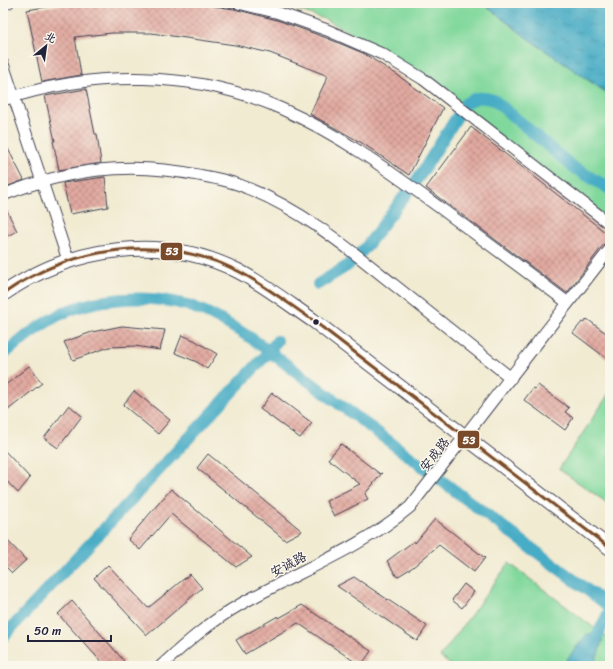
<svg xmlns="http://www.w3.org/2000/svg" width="613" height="669" font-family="Sriracha,'LXGW WenKai TC',sans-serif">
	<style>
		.green { fill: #81d89c; stroke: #527d6c }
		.water { fill: url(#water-ripples); stroke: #346780 }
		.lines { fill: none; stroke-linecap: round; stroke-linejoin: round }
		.canal { stroke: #46acc5; stroke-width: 12 }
		.building { fill: url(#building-cross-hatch) }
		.minor-casing { stroke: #414052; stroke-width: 13 }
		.tertiary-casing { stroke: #414052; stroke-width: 16 }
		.minor { stroke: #fff; stroke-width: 11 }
		.tertiary { stroke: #fff; stroke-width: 14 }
		.bus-1-casing { stroke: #fbf7ec; stroke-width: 6 }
		.bus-1 { stroke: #7a4b2a; stroke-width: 3 }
		.bus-dot { fill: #22223b; stroke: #fbf7ec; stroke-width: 1.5 }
		.labels { text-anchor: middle; stroke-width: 3; stroke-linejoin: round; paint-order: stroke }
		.street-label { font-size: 13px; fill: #22223b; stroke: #fbf7ec }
		.line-badge { stroke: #fbf7ec; stroke-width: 1.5 }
		.badge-label { font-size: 11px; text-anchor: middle; font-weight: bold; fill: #fff }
	</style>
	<defs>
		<pattern id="water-ripples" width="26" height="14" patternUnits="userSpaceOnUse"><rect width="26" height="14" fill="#46acc5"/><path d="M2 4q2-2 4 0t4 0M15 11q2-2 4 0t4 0" fill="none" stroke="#3a8ca1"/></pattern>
		<pattern id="building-cross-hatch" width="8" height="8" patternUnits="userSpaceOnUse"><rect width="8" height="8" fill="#e2aaa1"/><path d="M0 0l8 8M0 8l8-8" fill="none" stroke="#b78a84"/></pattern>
	</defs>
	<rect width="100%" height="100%" fill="#fbf7ec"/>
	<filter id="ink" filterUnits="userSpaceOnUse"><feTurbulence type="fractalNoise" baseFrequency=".025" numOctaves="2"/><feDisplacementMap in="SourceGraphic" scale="8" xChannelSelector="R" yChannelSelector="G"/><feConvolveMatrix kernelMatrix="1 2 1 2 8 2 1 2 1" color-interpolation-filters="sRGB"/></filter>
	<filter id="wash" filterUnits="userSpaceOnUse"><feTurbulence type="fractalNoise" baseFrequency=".012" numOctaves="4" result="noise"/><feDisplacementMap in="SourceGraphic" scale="16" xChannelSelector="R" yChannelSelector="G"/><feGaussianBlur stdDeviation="0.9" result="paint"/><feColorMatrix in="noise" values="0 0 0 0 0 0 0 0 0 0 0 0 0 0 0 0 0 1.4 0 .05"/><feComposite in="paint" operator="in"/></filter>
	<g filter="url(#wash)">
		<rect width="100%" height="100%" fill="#f1ebd2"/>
		<!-- green -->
		<g class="green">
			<polygon points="278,3 482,3 530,40 610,95 610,220 381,50 327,20"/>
			<polygon points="610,392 610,505 559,469"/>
			<polygon points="509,563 610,640 610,666 452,666 440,657"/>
		</g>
		<!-- water -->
		<g class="water">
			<polygon points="482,3 610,3 610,95 530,40"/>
			<polygon points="593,633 603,639 594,666 562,666 586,635"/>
		</g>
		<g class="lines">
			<!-- canal -->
			<g class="canal">
				<path d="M318,284L347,266L366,247L421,174L465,104C475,97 481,96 494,100L573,167L610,189"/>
				<path d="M3,355C20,340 37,327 57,316C93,297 148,294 187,305C212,313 233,327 254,340L610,607"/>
				<polyline points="3,637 269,352 277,341"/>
				<polyline points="595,640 610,610"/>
			</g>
		</g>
		<g id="blocks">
			<!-- building -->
			<g class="building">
				<polygon points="70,3 192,3 234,9 277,20 324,37 363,53 396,74 443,108 409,175 362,143 310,114 328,76 270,53 235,45 151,33 112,33 75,37 81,75 42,82 27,10"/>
				<polygon points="86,89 95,134 97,134 101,163 59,170 53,141 55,141 45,96"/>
				<polygon points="471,127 610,236 567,293 426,188"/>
				<polygon points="3,139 24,180 3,188"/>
				<polygon points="105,177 108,207 70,214 63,183"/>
				<polygon points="3,203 17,231 3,238"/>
				<polygon points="587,319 610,336 610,361 573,333 582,322 584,323"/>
				<polygon points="122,326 165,330 160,350 135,346 109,347 73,360 64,342 92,332"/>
				<polygon points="182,335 194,340 217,354 207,369 197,362 175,353"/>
				<polygon points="29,366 42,383 3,414 3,387"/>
				<polygon points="538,385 569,408 565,412 573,418 565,430 524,400 533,388 535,389"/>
				<polygon points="134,391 170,420 158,434 123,405"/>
				<polygon points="272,393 312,423 300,438 260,409"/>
				<polygon points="69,405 82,416 58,448 44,438"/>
				<polygon points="341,444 380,474 382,473 365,494 368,499 334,516 326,501 360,484 328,459"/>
				<polygon points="3,449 30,478 18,493 3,477"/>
				<polygon points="208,454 302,531 285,540 197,468"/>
				<polygon points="171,489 252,557 236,567 171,514 140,550 128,539"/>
				<polygon points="435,519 485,558 474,572 439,545 413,567 397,577 387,561 414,541 415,543"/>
				<polygon points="3,536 26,560 12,573 3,564"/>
				<polygon points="108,565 148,608 190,574 202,588 147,635 94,578"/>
				<polygon points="354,577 427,626 417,641 337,586"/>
				<polygon points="464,584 474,592 462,608 452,600"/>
				<polygon points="72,601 124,661 120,666 105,666 58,614"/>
				<polygon points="302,605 371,651 361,666 298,623 245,654 236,640 278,616 279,618"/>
			</g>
		</g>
	</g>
	<g filter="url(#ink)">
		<use href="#blocks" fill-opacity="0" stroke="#414052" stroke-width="1"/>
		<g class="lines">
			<defs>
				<g id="minor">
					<polyline points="238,3 279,13 327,30 382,54 423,79 610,224"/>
					<polyline points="3,4 8,3"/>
					<polyline points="3,64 68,260"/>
					<path d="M3,100C93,70 195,70 282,109C341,135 392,173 443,210C485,241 527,272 568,303"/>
					<path d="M3,195C68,169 128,161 198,175C214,178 232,181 247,188C301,209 348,248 393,284C432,315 471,346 511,378"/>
					<path d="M161,666C186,643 211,621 241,604C297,572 360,549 410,507L610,249"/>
				</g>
				<path id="tertiary" d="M3,294C71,246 162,233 238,271C265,285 289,304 314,321L610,548"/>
			</defs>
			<!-- minor casing -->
			<use href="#minor" class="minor-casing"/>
			<!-- tertiary casing -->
			<use href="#tertiary" class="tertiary-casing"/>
			<!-- minor -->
			<use href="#minor" class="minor"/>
			<!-- tertiary -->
			<use href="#tertiary" class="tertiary"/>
			<defs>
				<path id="bus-1" d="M3,294C71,246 162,233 238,271C265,285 289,304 314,321L610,548"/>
			</defs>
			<!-- bus-1 casing -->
			<use href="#bus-1" class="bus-1-casing"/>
			<!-- bus-1 -->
			<use href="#bus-1" class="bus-1"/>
		</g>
	</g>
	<!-- markers -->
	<circle class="bus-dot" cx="316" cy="322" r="3.5"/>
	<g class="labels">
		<!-- street labels -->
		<g class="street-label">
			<text transform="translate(434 454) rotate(-52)" y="5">安成路</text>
			<text transform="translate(288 564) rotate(-28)" y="5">安诚路</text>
		</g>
	</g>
	<g class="line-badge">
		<rect x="160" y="242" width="23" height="19" rx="4" fill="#7a4b2a"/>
		<rect x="457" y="430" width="23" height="19" rx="4" fill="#7a4b2a"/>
	</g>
	<g class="badge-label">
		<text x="172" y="255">53</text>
		<text x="469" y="444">53</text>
	</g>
	<!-- margin -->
	<rect width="613" height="669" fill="none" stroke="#fbf7ec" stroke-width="16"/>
	<!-- north arrow -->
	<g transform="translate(46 46) rotate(29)" stroke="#fbf7ec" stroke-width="3" paint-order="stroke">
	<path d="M0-3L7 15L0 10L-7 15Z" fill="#22223b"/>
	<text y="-6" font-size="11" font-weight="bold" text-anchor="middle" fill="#22223b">北</text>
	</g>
	<!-- scale -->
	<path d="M28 635v6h83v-6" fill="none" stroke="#22223b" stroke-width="2"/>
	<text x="34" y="635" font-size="12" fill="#22223b" stroke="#fbf7ec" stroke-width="3" paint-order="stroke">50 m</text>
</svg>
